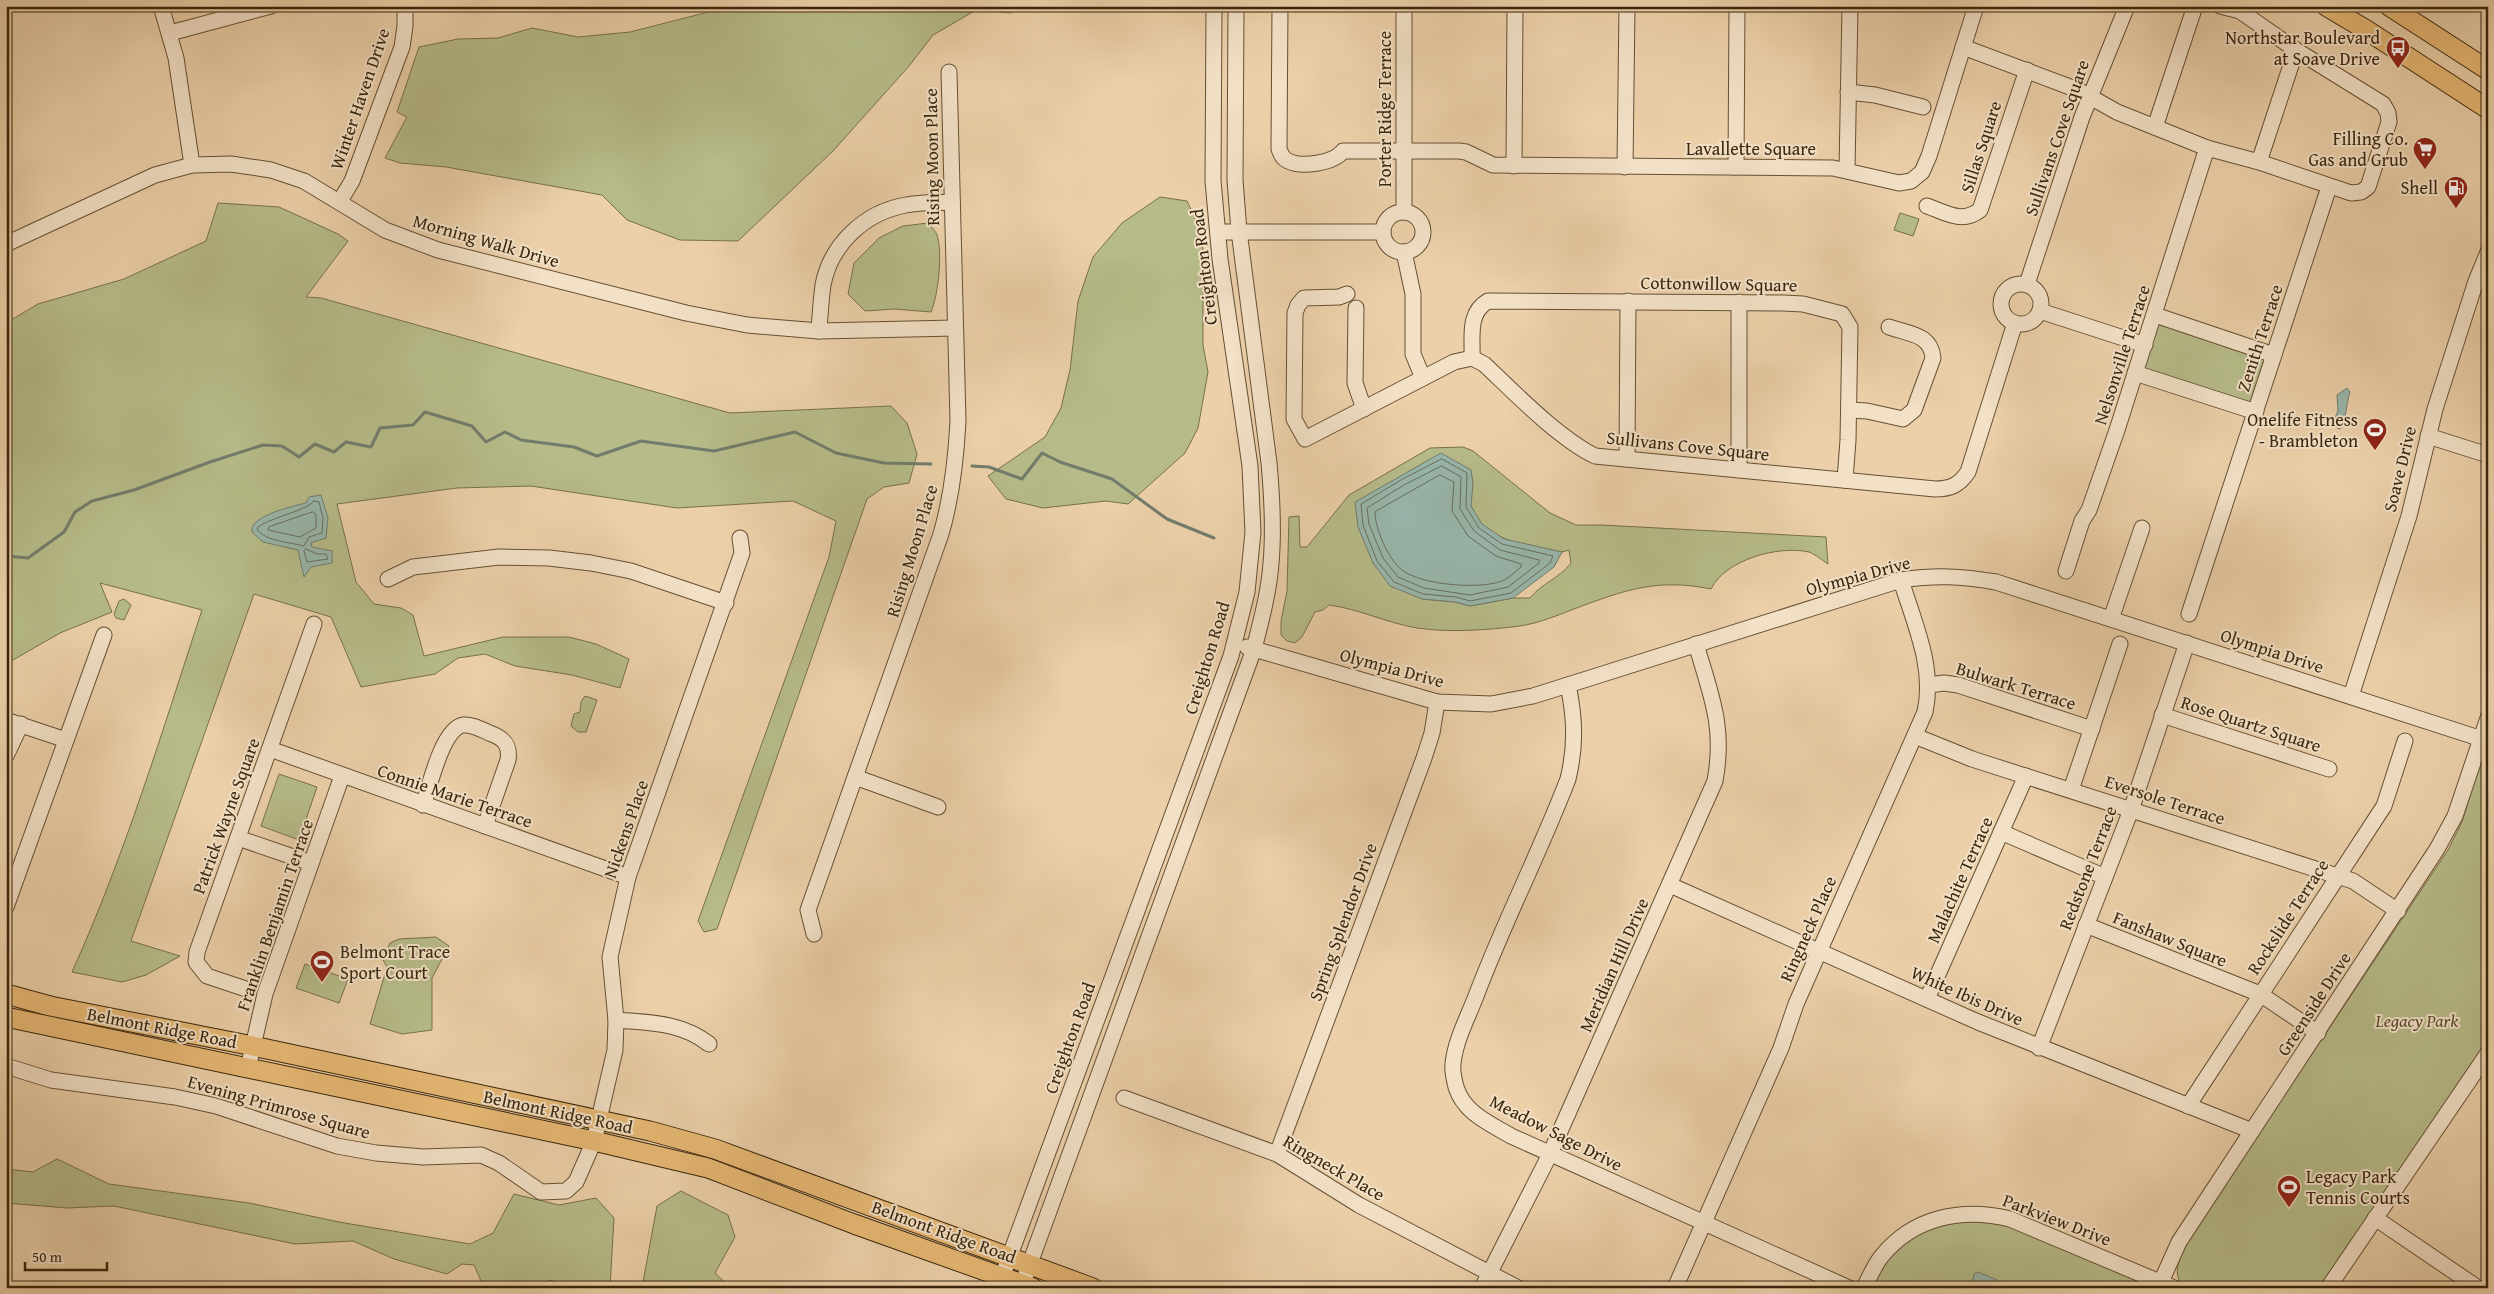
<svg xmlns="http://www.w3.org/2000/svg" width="2494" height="1294" font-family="'Gentium Book Plus',serif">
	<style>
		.green { fill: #b6bb89; stroke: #78704a; fill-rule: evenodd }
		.water { fill: #98b6ab; stroke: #727c6b }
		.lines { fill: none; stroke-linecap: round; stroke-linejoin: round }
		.shore { stroke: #686e5c; stroke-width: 1 }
		.stream { stroke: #727c6b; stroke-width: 3 }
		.minor-casing { stroke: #665033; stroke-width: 17 }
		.major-casing { stroke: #39260c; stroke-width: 21 }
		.minor { stroke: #f2e0c7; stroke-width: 15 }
		.major { stroke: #e6b874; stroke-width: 19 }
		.labels { text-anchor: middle; stroke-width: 4; stroke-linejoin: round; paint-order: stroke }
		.poi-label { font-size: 18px; fill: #39260c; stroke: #f2e0c7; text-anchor: end }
		.street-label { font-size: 18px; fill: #39260c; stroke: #f2e0c7 }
		.park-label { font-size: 18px; font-style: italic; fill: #584b2b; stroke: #f2e0c7 }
	</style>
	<rect width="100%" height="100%" fill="#ebd0a9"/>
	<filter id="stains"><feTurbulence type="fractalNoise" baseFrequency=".004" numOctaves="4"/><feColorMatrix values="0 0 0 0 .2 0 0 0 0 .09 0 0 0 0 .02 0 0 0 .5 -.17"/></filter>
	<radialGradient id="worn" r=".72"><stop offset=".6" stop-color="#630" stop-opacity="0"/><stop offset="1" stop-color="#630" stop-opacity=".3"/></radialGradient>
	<!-- green -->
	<g class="green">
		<polygon points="732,6 1023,6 1011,13 976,10 933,35 909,66 833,151 738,241 680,240 627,220 602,195 446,167 400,163 385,158 407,117 397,112 419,47 458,39 498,38 532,28 578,37 630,32"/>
		<polygon points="1160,197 1187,201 1195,218 1203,249 1203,345 1208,372 1198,428 1185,453 1128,504 1106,501 1043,508 1006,499 988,476 1045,437 1061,408 1070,370 1078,301 1093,257 1122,223"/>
		<path d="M218,203L279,207L338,234L348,241L306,297L321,298L730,413L891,406L907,423L917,454L909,483L884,487L867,499L717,929L704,932L698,921L829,557L836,521L793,501L677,508L531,486L457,488L337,504L356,582L374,604L401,608L413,615L424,656L503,637H569L596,644L629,659L620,688L572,675L515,666L485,654L458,658L435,674L361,687L331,617L254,594L131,941L180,956L146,975L122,982L72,972C125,855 162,732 202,610L100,583L112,612L60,633L6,664V323L38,304L124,279L206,241Z"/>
		<polygon points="1900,213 1919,219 1913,236 1894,230"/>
		<path d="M928,223C930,226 936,231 937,235C943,253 938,296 931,312L894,309L865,311L848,294L854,263L879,238L903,226Z"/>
		<polygon points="2155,321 2265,357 2250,405 2139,369"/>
		<path d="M1463,447L1473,451L1550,513L1576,525H1602L1826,537L1828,564C1823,561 1815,554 1809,552C1778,545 1725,560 1711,589C1656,578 1625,590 1574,609C1556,616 1539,623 1520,626C1486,630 1451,633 1417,628C1387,623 1359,609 1329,605L1323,610L1315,612L1302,637L1295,643L1287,641L1281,635V621L1287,591L1289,517L1299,516L1300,547H1307L1349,495L1430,448ZM1473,483C1472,490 1469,501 1471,507C1482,541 1533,547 1562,552L1569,550L1571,563C1560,578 1542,583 1530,598H1513L1470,606L1455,602L1422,599Z"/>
		<polygon points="124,599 131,605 124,620 116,618 114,614 119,601"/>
		<polygon points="585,696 597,700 586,732 578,732 571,726 574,714 580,712 581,702"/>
		<path d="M2488,758V1039L2319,1288H2187C2167,1276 2183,1253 2190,1237L2448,850L2462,822L2479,767Z"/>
		<polygon points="279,774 317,787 299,840 261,826"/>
		<polygon points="436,937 449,946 432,978 432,1030 402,1034 370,1024 387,967 383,960 390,943 399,939"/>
		<polygon points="305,964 348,979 339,1003 296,988"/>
		<polygon points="57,1159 109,1184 249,1203 339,1222 470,1244 493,1233 514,1194 559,1205 596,1198 614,1218 610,1288 565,1288 551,1280 531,1288 484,1288 474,1265 462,1264 447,1274 394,1259 353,1241 295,1244 114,1206 67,1208 6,1203 6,1169 33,1172"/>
		<polygon points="681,1191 728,1215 735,1237 715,1273 731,1288 642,1288 657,1206"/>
		<path d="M1955,1220L2006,1224L2156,1288H1871C1893,1244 1910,1236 1955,1220Z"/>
	</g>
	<!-- water -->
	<g class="water">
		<path d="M2347,388L2350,392C2346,404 2347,418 2340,429L2337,428L2334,420L2338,411L2337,395Z"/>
		<polygon points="1441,453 1471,470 1473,483 1471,506 1482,524 1504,539 1562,552 1554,567 1513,598 1470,606 1455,602 1422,599 1390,586 1373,563 1358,527 1355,502"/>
		<path d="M321,495L328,518L326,538L311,543L312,547L332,551V563L311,567L304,577L298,550L263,542L252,532C249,516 293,506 306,503L309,497Z"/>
		<polygon points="1978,1272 1997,1280 2004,1288 1971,1288 1974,1274"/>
	</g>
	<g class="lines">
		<!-- shore -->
		<g class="shore">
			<polygon points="1442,459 1467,473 1466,507 1479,528 1502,544 1553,556 1550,563 1511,593 1470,601 1456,597 1423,594 1394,582 1377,561 1363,525 1361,504 1401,480"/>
			<polygon points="1442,466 1461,477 1460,509 1474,531 1500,550 1539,560 1539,563 1508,587 1470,595 1424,588 1398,577 1383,558 1369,524 1367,508 1404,485"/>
			<path d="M1440,475L1454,482L1452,511L1468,536L1496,556L1521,564V567C1516,571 1511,576 1506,579C1486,591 1420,585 1402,570C1388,559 1375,529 1375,512Z"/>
			<path d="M314,501L319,502L323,518L322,533L309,537L304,546C290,542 268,542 257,530L258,527C272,517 306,511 314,501Z"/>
			<polygon points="313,512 316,514 316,528 300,537 268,530 269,527"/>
			<polygon points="306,549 317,554 326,554 328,559 307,562 304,551"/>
		</g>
		<!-- stream -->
		<g class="stream">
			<polyline points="972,466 989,467 1022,479 1042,453 1060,462 1112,479 1167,519 1214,538"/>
			<polyline points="6,556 28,558 64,532 75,512 92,501 134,490 210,462 263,445 282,446 299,457 315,444 334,452 346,442 371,447 380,428 413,425 425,412 472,426 486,442 505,432 521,440 574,447 597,456 641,441 714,451 795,432 836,453 884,463 931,464"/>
		</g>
		<defs>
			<g id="minor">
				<polyline points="161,6 176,58 192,165"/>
				<path d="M1280,6L1279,149C1281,154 1282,158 1288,161C1302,168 1334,163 1343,151H1459L1466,152L1493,165L1833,168L1899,183L1911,181L1922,172L1929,156L1976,6"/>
				<polyline points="170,33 271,6"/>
				<polyline points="1963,47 2078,90 2117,112 2207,148 2259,162 2351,193 2361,192 2368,187 2389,122 2388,113 2383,104 2296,50 2240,11 2220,6"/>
				<polyline points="1848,92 1875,95 1923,107"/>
				<polyline points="2155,127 2195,6"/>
				<polyline points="2259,162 2296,50"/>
				<polyline points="1514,166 1515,6"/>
				<polyline points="1625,167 1627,6"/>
				<polyline points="1736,167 1737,6"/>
				<polyline points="1847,170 1850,6"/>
				<polyline points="340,201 352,181 402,47 405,26 405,6"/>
				<path d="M1927,206C1947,213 1962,224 1980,210L2027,70"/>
				<polyline points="1404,212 1404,6"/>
				<circle cx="1403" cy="232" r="20"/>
				<polyline points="1218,232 1383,232"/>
				<polyline points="6,244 155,175 192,165 231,164 271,170 304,181 385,230 438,250 686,313 747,325 819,331 955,328"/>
				<polyline points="1404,252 1413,294 1413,354 1423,378"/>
				<circle cx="2021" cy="304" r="20"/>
				<polyline points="2027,284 2082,117 2127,6"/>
				<path d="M1347,294L1339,297L1304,298L1298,305L1295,313L1294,419L1305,439L1454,362L1472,358L1484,364C1515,393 1557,437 1595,456L1935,489C1951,489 1959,485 1968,472L2015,323"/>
				<polyline points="1356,308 1355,383 1364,409"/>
				<polyline points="2040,311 2145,345"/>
				<polyline points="2155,315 2274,355"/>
				<path d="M819,331C820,315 821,300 823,285C831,243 866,212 906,205C921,202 937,203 952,202"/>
				<path d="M1472,358C1473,338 1467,313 1488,301L1783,303L1803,304L1842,314L1850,327L1848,440L1845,480"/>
				<polyline points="2135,373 2256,412"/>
				<path d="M1849,410L1867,411L1903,419L1914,410L1933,358C1931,334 1909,334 1889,327"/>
				<polyline points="2428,436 2488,455"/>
				<polyline points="1627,459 1628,301"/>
				<polyline points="1739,470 1739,302"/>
				<polyline points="2066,571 2082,521 2089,510 2117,430 2207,148"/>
				<polyline points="388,579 413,567 499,557 549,558 591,563 631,571 726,603"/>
				<polyline points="2189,614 2329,187"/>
				<polyline points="2111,619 2142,528"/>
				<path d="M1247,647L1437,702L1491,704L1533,696L1901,580C1936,575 1961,576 1996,582L2488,741"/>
				<path d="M1568,685C1575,718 1576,746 1568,779C1540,852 1504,922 1476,996C1468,1017 1455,1041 1453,1064C1452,1072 1454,1079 1456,1087C1464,1113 1489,1123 1511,1136L1849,1288"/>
				<polyline points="1929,685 1944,683 1958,685 2092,729"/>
				<polyline points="2351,696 2409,516 2435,409 2476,281 2488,252"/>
				<polyline points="2162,715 2329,769"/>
				<polyline points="6,720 66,740"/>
				<polyline points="1915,736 1972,759 2353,881 2398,911"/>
				<polyline points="270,749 628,877"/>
				<polyline points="6,756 21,724"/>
				<polyline points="855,777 938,807"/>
				<polyline points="2071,790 2120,644"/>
				<path d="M423,805C430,786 442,729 463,725C473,724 484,731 492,734C505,739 510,746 508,760L485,826"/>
				<polyline points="2001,832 2105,877"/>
				<polyline points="238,838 311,863"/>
				<polyline points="1670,885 1978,1022 2252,1131"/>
				<polyline points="6,907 104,635"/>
				<polyline points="2086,925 2260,994 2318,1033"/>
				<path d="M814,934L808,910L941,534C952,496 956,460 958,421L949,72"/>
				<polyline points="249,990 207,976 196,962 197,952 314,624"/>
				<polyline points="1927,999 2026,776"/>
				<path d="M616,1020C650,1023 681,1022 709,1044"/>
				<polyline points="2039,1048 2131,810 2187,643"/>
				<polyline points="6,1066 51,1080 175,1097 216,1106 337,1146 376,1153 423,1157 481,1155 499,1163 541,1192 566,1191 576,1182 594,1141 615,1050 616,1020 610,957 628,877 742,553 740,538"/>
				<polyline points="248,1068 265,994 342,776"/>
				<polyline points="1124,1098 1277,1154 1359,1205 1518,1288"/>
				<polyline points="2188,1106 2384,806 2405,741"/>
				<polyline points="1277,1154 1424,758 1432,733 1437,702"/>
				<polyline points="2375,1218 2478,1288"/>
				<polyline points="2161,1282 2179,1242 2437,849 2455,816 2488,718"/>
				<polyline points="998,1288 1231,656 1247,592 1253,532 1250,466 1220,259 1213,181 1214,6"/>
				<path d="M1021,1288L1254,649C1261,621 1269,592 1271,563C1274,530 1272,496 1269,463L1239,231L1235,180L1236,6"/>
				<path d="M1482,1288L1550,1154L1715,781C1725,726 1711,696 1696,644"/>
				<path d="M1675,1288L1781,1048L1796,1004L1925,712C1935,667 1914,623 1901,580"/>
				<path d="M1864,1288C1869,1278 1874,1266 1881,1257C1913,1217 1962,1207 2010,1219L2174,1288"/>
				<polyline points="2328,1288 2488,1053"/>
			</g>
			<g id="major">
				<polyline points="2326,6 2368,31 2488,109"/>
				<polyline points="2389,6 2488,70"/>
				<polyline points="6,994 50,1006 253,1046 650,1131 715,1149 1093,1288"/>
				<polyline points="6,1017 594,1141 708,1168 854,1224 1033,1288"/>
			</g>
		</defs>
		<!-- minor casing -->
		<use href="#minor" class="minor-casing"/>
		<!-- major casing -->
		<use href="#major" class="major-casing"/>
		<!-- minor -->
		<use href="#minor" class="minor"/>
		<!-- major -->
		<use href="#major" class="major"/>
	</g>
	<!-- icons -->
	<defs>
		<symbol id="bus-pin" viewBox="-11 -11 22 30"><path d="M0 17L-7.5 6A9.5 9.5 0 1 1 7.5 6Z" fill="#8f2418" stroke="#f2e0c7"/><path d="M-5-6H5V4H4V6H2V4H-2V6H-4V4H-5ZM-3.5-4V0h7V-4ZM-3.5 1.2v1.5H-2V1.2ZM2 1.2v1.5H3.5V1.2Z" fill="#fff"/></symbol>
		<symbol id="supermarket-pin" viewBox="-11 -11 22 30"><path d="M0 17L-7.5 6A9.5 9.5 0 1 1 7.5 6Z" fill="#8f2418" stroke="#f2e0c7"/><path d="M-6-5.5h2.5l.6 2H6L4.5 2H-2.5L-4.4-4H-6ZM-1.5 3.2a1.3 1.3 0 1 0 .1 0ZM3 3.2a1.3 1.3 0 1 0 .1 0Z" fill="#fff"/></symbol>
		<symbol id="fuel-pin" viewBox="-11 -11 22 30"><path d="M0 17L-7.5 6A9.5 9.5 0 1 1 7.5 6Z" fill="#8f2418" stroke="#f2e0c7"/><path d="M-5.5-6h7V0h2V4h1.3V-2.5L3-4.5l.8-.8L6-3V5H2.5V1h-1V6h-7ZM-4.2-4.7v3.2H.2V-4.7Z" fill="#fff"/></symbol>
		<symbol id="stadium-pin" viewBox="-11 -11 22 30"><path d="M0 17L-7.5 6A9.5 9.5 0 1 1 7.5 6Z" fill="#8f2418" stroke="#f2e0c7"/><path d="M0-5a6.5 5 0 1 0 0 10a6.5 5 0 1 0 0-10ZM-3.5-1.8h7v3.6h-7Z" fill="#fff"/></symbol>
	</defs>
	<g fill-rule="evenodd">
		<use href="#bus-pin" x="2384" y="34" width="28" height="38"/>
		<use href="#supermarket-pin" x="2411" y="135" width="28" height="38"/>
		<use href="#fuel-pin" x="2442" y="174" width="28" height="38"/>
		<use href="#stadium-pin" x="2361" y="416" width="28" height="38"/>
		<use href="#stadium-pin" x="308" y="948" width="28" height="38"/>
		<use href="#stadium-pin" x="2275" y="1173" width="28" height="38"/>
	</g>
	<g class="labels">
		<!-- poi labels -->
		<g class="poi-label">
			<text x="2380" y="44">Northstar Boulevard<tspan x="2380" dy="21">at Soave Drive</tspan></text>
			<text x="2408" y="145">Filling Co.<tspan x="2408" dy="21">Gas and Grub</tspan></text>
			<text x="2438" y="194">Shell</text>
			<text x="2358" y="426">Onelife Fitness<tspan x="2358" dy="21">- Brambleton</tspan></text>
			<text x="340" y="958" text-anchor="start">Belmont Trace<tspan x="340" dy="21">Sport Court</tspan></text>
			<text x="2306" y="1183" text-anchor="start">Legacy Park<tspan x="2306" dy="21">Tennis Courts</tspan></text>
		</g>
		<!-- street labels -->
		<g class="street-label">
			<text transform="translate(360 99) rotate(-71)" y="6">Winter Haven Drive</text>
			<text transform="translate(1385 109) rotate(-90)" y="6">Porter Ridge Terrace</text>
			<text transform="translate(2057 138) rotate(-71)" y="6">Sullivans Cove Square</text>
			<text transform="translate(1981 147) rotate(-72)" y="6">Sillas Square</text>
			<text x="1751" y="155">Lavallette Square</text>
			<text transform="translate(932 157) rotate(-91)" y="6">Rising Moon Place</text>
			<text transform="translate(486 241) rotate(16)" y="6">Morning Walk Drive</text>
			<text transform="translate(1204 267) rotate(-97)" y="6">Creighton Road</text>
			<text transform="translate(1719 284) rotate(1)" y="6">Cottonwillow Square</text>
			<text transform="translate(2260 338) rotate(-72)" y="6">Zenith Terrace</text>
			<text transform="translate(2122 355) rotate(-72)" y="6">Nelsonville Terrace</text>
			<text transform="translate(1688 446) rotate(6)" y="6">Sullivans Cove Square</text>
			<text transform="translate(2400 469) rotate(-76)" y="6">Soave Drive</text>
			<text transform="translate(912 551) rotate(-73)" y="6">Rising Moon Place</text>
			<text transform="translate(1858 576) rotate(-15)" y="6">Olympia Drive</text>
			<text transform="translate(2272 651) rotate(18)" y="6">Olympia Drive</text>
			<text transform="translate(1207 658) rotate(-73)" y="6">Creighton Road</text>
			<text transform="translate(1392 668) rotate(15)" y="6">Olympia Drive</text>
			<text transform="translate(2016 686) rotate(17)" y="6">Bulwark Terrace</text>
			<text transform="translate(2251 724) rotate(18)" y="6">Rose Quartz Square</text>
			<text transform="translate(455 796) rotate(19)" y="6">Connie Marie Terrace</text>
			<text transform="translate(2165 800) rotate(18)" y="6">Eversole Terrace</text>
			<text transform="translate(226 816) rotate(-70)" y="6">Patrick Wayne Square</text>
			<text transform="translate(626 829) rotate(-71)" y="6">Nickens Place</text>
			<text transform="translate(2088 868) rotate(-69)" y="6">Redstone Terrace</text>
			<text transform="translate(1960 880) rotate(-66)" y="6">Malachite Terrace</text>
			<text transform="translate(275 915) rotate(-71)" y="6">Franklin Benjamin Terrace</text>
			<text transform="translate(2288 917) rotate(-57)" y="6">Rockslide Terrace</text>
			<text transform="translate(1343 922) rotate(-70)" y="6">Spring Splendor Drive</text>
			<text transform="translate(1808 929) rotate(-66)" y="6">Ringneck Place</text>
			<text transform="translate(2170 939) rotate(22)" y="6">Fanshaw Square</text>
			<text transform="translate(1614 965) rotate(-66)" y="6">Meridian Hill Drive</text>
			<text transform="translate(1967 996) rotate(24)" y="6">White Ibis Drive</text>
			<text transform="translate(2314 1004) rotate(-57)" y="6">Greenside Drive</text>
			<text transform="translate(162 1028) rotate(11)" y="6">Belmont Ridge Road</text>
			<text transform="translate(1070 1038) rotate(-70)" y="6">Creighton Road</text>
			<text transform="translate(279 1107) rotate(16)" y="6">Evening Primrose Square</text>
			<text transform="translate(558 1112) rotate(12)" y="6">Belmont Ridge Road</text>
			<text transform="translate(1556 1133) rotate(27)" y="6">Meadow Sage Drive</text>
			<text transform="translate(1334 1168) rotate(30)" y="6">Ringneck Place</text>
			<text transform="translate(2057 1220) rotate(21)" y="6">Parkview Drive</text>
			<text transform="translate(944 1232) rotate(20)" y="6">Belmont Ridge Road</text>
		</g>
		<!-- park labels -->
		<g class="park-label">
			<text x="2417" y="1027">Legacy Park</text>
		</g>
	</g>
	<!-- margin -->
	<rect width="2494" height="1294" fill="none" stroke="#ebd0a9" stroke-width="25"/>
	<rect x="8" y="8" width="2479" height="1279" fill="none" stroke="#39260c" stroke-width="2.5"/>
	<rect x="12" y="12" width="2469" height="1269" fill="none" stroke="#39260c"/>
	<!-- scale -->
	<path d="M25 1262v8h82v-8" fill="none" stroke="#39260c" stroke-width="2.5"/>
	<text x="32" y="1262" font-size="15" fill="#39260c" stroke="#f2e0c7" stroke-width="4" paint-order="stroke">50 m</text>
	<rect width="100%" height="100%" filter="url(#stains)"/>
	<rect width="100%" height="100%" fill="url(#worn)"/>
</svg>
